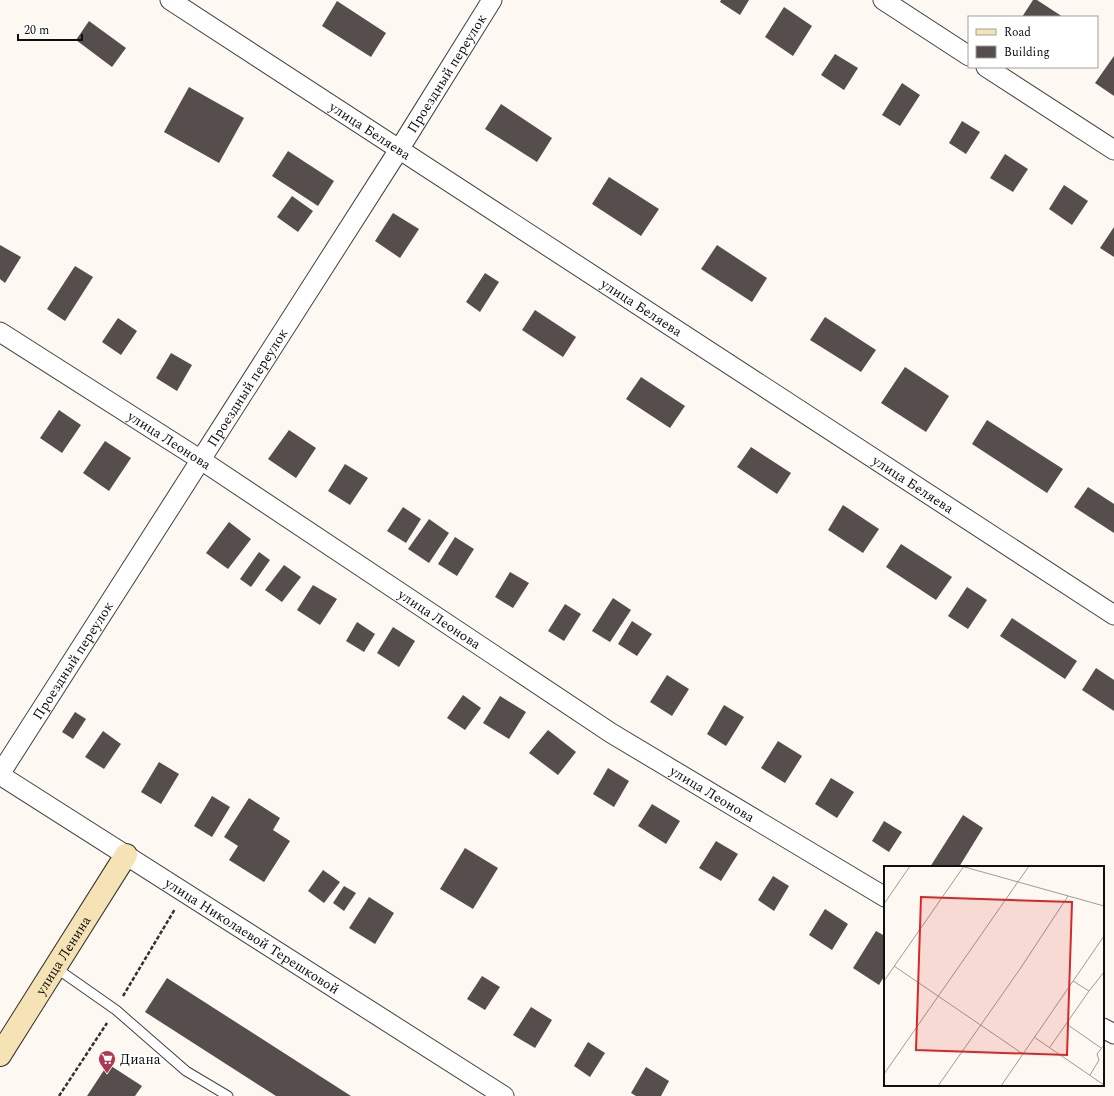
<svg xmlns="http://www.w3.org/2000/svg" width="1114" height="1096" font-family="Spectral,serif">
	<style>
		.building { fill: #564e4c }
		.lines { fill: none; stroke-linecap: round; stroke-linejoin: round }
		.lane-casing { stroke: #424242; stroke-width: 11 }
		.street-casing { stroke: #424242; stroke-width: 21 }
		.secondary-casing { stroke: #313131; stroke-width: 24 }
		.path { stroke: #313131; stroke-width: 2.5; stroke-dasharray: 4 2; stroke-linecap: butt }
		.lane { stroke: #fff; stroke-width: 9 }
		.street { stroke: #fff; stroke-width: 19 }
		.secondary { stroke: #f5e3b5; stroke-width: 22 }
		.labels { text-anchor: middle; stroke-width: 4; stroke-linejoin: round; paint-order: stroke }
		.street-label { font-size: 14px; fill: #0f0f0f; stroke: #fff }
		.poi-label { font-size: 14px; fill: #0f0f0f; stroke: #fff; text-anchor: start }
		.inset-road { fill: none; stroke: #9e9b97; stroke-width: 1 }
		.view { fill: #d62828; fill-opacity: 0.15; stroke: #d62828; stroke-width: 2 }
		.inset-edge { fill: none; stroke: #0f0f0f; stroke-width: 2 }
	</style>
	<rect width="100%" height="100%" fill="#fdf9f2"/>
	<!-- building -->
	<g class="building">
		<polygon points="721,0 749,0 740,15 720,2"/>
		<polygon points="1033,0 1037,0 1063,17 1022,17"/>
		<polygon points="337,1 386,33 371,57 322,26"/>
		<polygon points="784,7 812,26 793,56 765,37"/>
		<polygon points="89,21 126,48 112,67 76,40"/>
		<polygon points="835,54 858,68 844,90 821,75"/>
		<polygon points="1114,56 1114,96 1095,83"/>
		<polygon points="902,83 920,95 900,126 882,115"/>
		<polygon points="189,87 244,118 219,163 164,132"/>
		<polygon points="501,104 552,138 537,162 485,129"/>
		<polygon points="962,121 980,132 966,154 949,143"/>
		<polygon points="288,151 334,181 318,206 272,176"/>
		<polygon points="1005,154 1028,169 1013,192 990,178"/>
		<polygon points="609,177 659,209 641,236 592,204"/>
		<polygon points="1064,185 1088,201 1072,225 1049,209"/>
		<polygon points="292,196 313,211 298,232 277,217"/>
		<polygon points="393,213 419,229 400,258 375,241"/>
		<polygon points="1114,227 1114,257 1100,248"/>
		<polygon points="0,245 21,257 5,283 0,279"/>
		<polygon points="717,245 767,278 752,302 701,269"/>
		<polygon points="75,266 93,277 65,321 47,309"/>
		<polygon points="485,273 499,282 480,312 466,302"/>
		<polygon points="535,310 576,337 563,357 522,330"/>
		<polygon points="825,317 876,350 861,372 810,340"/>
		<polygon points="118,318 137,331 121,355 102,342"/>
		<polygon points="171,353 192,365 177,391 156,378"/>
		<polygon points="905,367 949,396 926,432 881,403"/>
		<polygon points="641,377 685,406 670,428 626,399"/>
		<polygon points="59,410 81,425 62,453 40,438"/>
		<polygon points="987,420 1063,469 1047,493 972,444"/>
		<polygon points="289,430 316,448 296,478 268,459"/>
		<polygon points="105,441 131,458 109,491 83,473"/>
		<polygon points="751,447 791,473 777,494 737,467"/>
		<polygon points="345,464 368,478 350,505 328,491"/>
		<polygon points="1088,487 1114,504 1114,533 1074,507"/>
		<polygon points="843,505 879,529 863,553 828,530"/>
		<polygon points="403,507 421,519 406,543 387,531"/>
		<polygon points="429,519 449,533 429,563 408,549"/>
		<polygon points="229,522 251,539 228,569 206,553"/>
		<polygon points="455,537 474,549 457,576 438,564"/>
		<polygon points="901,544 952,577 936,600 886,567"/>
		<polygon points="259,552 270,560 251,587 240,579"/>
		<polygon points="284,565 301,577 282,602 265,590"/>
		<polygon points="510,572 529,583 513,608 495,597"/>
		<polygon points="313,585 337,599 320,625 297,610"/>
		<polygon points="967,587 987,600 968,629 948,616"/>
		<polygon points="613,598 631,610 610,642 592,631"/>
		<polygon points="565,604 581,614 564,641 548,631"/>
		<polygon points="1012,618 1077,661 1065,679 1000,636"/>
		<polygon points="632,621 652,634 637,656 618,644"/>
		<polygon points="357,622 375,634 364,652 346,641"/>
		<polygon points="393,627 415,641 399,667 377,653"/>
		<polygon points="1096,668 1114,680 1114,711 1082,690"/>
		<polygon points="667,675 689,689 672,716 650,702"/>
		<polygon points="463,695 481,708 465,730 447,718"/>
		<polygon points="500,696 526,712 509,739 483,723"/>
		<polygon points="724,705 744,717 726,746 707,734"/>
		<polygon points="75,712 86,719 73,739 62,732"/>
		<polygon points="548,730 576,752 558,775 529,753"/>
		<polygon points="103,731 121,744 104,769 85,757"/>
		<polygon points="778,741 802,756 785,783 761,768"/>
		<polygon points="159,762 179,774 161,804 141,792"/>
		<polygon points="608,768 629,781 614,807 593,794"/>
		<polygon points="831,778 854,792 837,818 815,804"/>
		<polygon points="212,796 230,807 212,837 194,826"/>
		<polygon points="249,798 280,818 273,830 290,841 264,882 229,860 238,846 224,837"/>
		<polygon points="652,804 680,821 666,844 638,826"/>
		<polygon points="963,815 983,828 959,867 930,867"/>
		<polygon points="884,821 902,832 889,852 872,841"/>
		<polygon points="716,841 738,854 721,881 699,868"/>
		<polygon points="465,848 498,868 473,909 440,889"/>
		<polygon points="323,870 340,882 324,903 308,891"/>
		<polygon points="773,876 789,886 774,911 758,900"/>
		<polygon points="344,886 356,893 344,911 333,903"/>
		<polygon points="369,897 394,913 375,944 349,928"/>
		<polygon points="825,909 848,924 832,950 809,935"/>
		<polygon points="876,931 885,936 885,975 879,985 853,968"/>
		<polygon points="482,976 500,987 485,1010 467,999"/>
		<polygon points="167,978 351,1096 276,1096 145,1012"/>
		<polygon points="531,1007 552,1020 535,1048 513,1035"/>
		<polygon points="588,1042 605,1053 590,1077 574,1066"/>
		<polygon points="108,1064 142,1086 135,1096 87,1096"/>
		<polygon points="646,1067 669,1081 661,1096 636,1096 631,1093"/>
	</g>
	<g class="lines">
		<defs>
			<polyline id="lane" points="56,968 116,1010 186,1071 228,1096"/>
			<g id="street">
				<path id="s1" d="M170,0L1114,615"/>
				<polyline points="883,0 969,56"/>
				<polyline points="986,67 1114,150"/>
				<path id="s2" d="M0,332L201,460L611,733L885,897"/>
				<path id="s3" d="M0,774L400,148L492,0"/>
				<path id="s4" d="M0,775L504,1096"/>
				<polyline points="1103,1028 1114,1034"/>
			</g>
			<g id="secondary">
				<path id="s5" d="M0,1055L126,855"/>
			</g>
		</defs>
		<!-- lane casing -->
		<use href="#lane" class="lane-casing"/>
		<!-- street casing -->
		<use href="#street" class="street-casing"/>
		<!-- secondary casing -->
		<use href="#secondary" class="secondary-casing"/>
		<!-- path -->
		<g class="path">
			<polyline points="123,996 175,909"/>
			<polyline points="59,1096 107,1023"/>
		</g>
		<!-- lane -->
		<use href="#lane" class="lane"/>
		<!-- street -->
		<use href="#street" class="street"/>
		<!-- secondary -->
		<use href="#secondary" class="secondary"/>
	</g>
	<!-- icons -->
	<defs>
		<symbol id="supermarket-pin" viewBox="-11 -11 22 30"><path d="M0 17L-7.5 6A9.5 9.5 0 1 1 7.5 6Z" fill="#ae3752" stroke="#fff"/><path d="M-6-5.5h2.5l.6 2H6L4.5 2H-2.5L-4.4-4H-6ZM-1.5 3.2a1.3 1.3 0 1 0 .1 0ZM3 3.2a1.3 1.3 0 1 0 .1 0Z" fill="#fff"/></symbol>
	</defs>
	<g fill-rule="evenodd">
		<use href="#supermarket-pin" x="97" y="1049" width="20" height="27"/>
	</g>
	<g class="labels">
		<!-- street labels -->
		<g class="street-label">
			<text dy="5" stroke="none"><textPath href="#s3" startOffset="831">Проездный переулок</textPath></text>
			<text dy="5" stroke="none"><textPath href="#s1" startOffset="239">улица Беляева</textPath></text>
			<text dy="5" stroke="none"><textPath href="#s1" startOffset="563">улица Беляева</textPath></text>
			<text dy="5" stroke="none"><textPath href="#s3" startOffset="459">Проездный переулок</textPath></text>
			<text dy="5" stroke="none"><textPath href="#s2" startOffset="201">улица Леонова</textPath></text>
			<text dy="5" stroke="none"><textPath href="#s1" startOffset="887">улица Беляева</textPath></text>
			<text dy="5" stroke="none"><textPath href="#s2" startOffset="525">улица Леонова</textPath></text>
			<text dy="5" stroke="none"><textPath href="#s3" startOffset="135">Проездный переулок</textPath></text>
			<text dy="5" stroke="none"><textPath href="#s2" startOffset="849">улица Леонова</textPath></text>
			<text dy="5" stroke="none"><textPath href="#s4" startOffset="299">улица Николаевой Терешковой</textPath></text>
			<text dy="5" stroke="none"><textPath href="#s5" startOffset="118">улица Ленина</textPath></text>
		</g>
		<!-- poi labels -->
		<g class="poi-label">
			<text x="120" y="1064">Диана</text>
		</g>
	</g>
	<!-- overview -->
	<g transform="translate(884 866)">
		<rect width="220" height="220" fill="#fdf9f2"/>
		<path class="inset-road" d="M77,0L220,40M0,38L26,0M10,100L139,188M0,115L80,0M189,115L205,125L220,106M184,159L217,182M150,171L220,219M166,181L205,125M0,208L145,0M206,209L215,194L213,188L220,179M54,220L136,103L184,30M117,220L220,70"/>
		<path class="view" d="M37,31L188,36L183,189L32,184Z"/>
		<rect width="220" height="220" class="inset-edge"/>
	</g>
	<!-- legend -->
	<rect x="968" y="16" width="130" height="52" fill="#ffffff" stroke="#9f9f9f"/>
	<rect x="976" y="29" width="20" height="6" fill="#f5e3b5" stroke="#9f9f9f"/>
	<text x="1004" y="36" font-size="12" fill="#0f0f0f">Road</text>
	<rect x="976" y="46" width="20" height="12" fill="#564e4c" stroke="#9f9f9f"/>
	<text x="1004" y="56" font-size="12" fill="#0f0f0f">Building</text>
	<!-- scale -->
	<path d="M18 34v6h64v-6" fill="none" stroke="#0f0f0f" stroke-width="2"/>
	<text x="24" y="34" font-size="12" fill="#0f0f0f" stroke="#ffffff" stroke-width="3" paint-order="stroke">20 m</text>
</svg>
